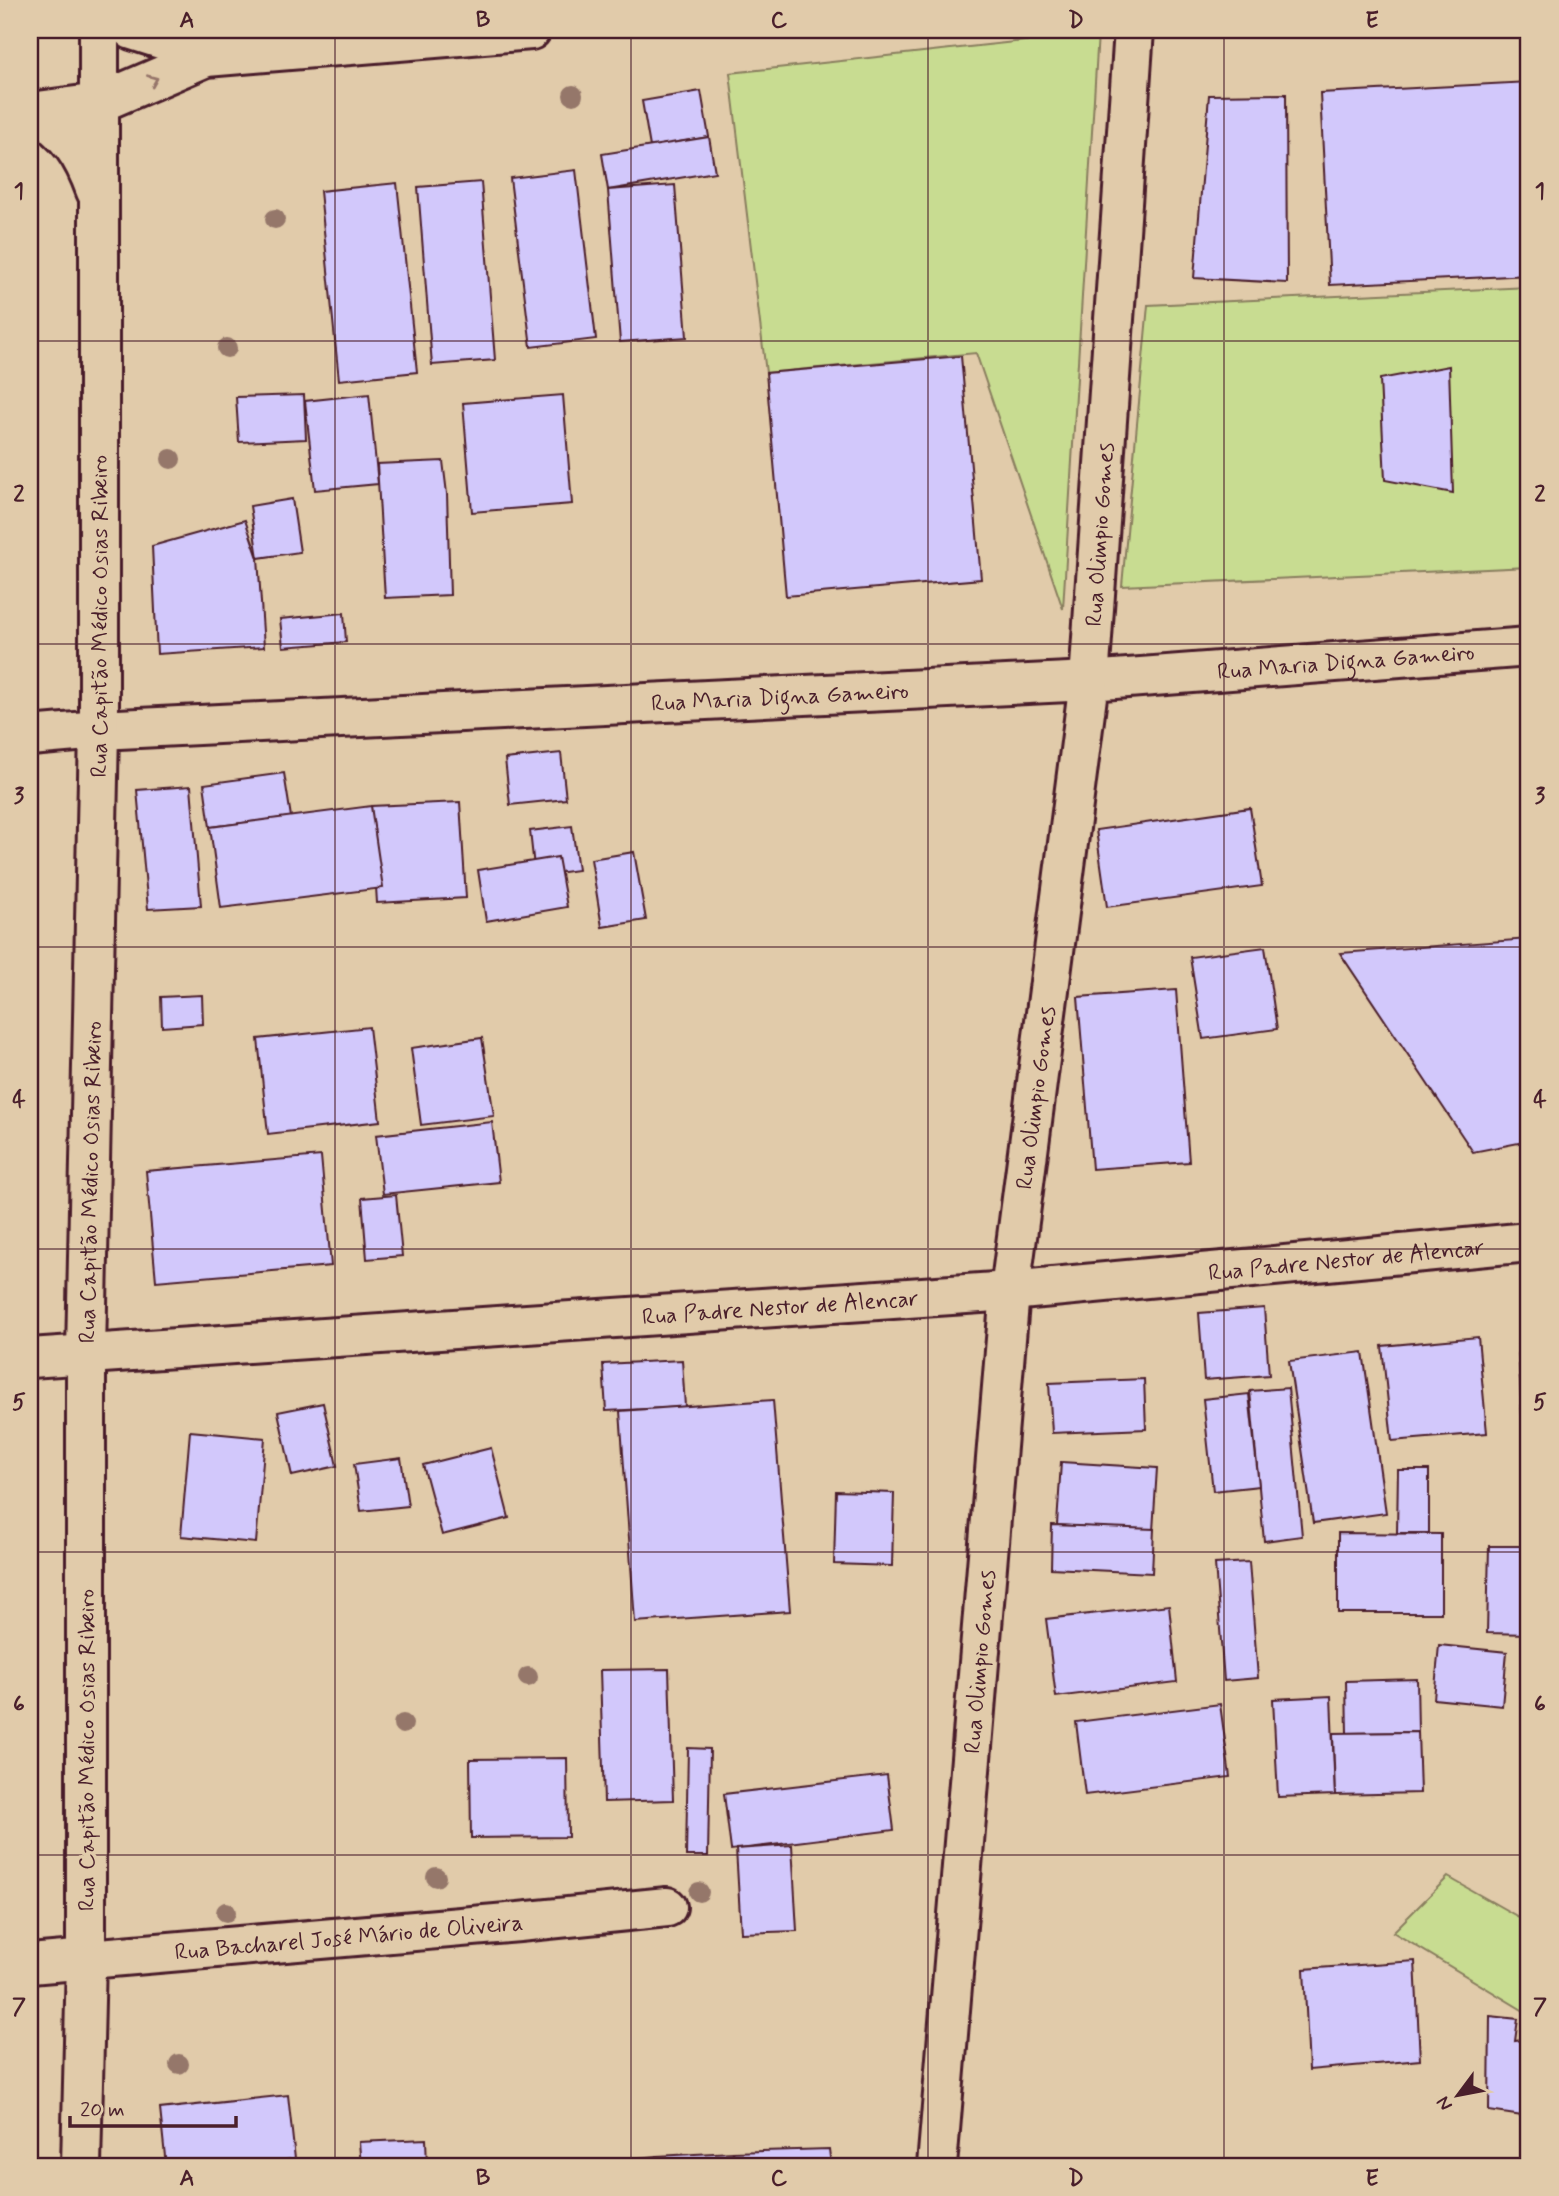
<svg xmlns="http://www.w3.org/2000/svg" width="1559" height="2196" font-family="Mynerve,sans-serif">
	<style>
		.green { fill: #c8dc91; stroke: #897e5e; stroke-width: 2 }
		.building { fill: #d2c8fb; stroke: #4a1f2b; stroke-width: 2 }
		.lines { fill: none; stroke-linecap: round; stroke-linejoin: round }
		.minor-casing { stroke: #4a1f2b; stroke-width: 44 }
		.secondary-casing { stroke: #4a1f2b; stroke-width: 44 }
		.primary-casing { stroke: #4a1f2b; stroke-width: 44 }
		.minor { stroke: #e1cbaa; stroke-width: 38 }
		.secondary { stroke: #e1cbaa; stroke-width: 38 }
		.primary { stroke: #e1cbaa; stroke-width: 38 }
		.tree { fill: #95776a }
		.oneway { stroke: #96756a }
		.grid { fill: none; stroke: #4a1f2b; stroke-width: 2; stroke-opacity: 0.55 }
		.labels { text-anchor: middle; stroke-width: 7; stroke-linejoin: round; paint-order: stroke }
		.street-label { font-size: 23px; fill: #4a1f2b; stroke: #e1cbaa }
		.neatline { fill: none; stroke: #4a1f2b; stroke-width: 2.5 }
		.grid-label { font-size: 23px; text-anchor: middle; font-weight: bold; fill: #4a1f2b }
	</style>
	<rect width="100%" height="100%" fill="#e1cbaa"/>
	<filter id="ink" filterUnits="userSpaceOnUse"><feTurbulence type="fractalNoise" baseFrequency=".0143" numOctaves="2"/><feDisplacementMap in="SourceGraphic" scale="14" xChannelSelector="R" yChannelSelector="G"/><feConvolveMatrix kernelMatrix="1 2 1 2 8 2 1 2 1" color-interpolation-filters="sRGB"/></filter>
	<g filter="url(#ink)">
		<!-- green -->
		<g class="green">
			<polygon points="1098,33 1063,609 976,353 766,373 730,73"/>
			<polygon points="1529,287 1529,567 1122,586 1148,305"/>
			<polygon points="1448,1877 1529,1923 1529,2014 1393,1932"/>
		</g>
		<!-- building -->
		<g class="building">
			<polygon points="1529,82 1529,275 1330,285 1320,93"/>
			<polygon points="701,91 709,137 650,147 642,101"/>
			<polygon points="1286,94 1287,283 1194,278 1209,95"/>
			<polygon points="709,137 715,172 608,190 602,154"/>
			<polygon points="576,170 596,339 531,347 510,178"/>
			<polygon points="481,182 495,360 432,365 418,187"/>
			<polygon points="397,183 417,372 339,380 320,191"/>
			<polygon points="675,185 687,337 620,342 608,190"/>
			<polygon points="961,356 981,579 786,596 766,373"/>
			<polygon points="1449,366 1453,493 1385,480 1380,379"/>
			<polygon points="369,394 378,484 315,490 305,401"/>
			<polygon points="304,395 306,439 239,442 236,397"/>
			<polygon points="563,395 572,504 472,512 463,403"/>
			<polygon points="443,461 447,494 450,595 385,598 377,464"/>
			<polygon points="292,499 300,552 258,558 250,506"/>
			<polygon points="245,520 258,558 264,647 157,654 152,546"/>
			<polygon points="344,613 346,642 283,647 280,619"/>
			<polygon points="561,753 566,799 510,805 505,759"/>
			<polygon points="284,773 291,817 210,827 204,784"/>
			<polygon points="191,786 201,906 148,909 137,790"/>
			<polygon points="460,802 466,898 377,903 371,806"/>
			<polygon points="371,806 383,888 221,908 210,827"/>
			<polygon points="1250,808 1262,886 1107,907 1096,830"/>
			<polygon points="572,826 578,870 535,876 530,831"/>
			<polygon points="634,852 646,920 602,927 591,859"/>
			<polygon points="558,857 567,907 486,921 478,870"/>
			<polygon points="1529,939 1529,1141 1473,1152 1340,953"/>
			<polygon points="1265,947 1277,1029 1203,1039 1190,957"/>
			<polygon points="1176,990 1189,1162 1092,1169 1078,997"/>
			<polygon points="202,995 203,1024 162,1027 161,997"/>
			<polygon points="369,1027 380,1121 268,1134 258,1039"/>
			<polygon points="482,1038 494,1116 421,1125 411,1048"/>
			<polygon points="492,1122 499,1182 383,1194 376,1135"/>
			<polygon points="321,1156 331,1266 156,1281 146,1171"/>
			<polygon points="396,1195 402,1256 367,1259 362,1198"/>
			<polygon points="1264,1308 1269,1375 1204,1380 1199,1313"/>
			<polygon points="1478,1337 1487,1433 1392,1441 1382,1346"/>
			<polygon points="1518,1345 1529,1345 1529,1486 1526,1486"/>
			<polygon points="1363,1352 1386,1513 1313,1523 1289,1361"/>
			<polygon points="682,1360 685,1407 606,1411 603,1364"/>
			<polygon points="1144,1379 1146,1429 1052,1433 1049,1383"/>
			<polygon points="1288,1388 1302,1536 1264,1541 1250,1391"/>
			<polygon points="1249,1394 1259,1486 1213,1491 1203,1399"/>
			<polygon points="773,1400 790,1611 635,1622 620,1411"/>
			<polygon points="323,1403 337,1466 292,1476 278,1412"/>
			<polygon points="190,1431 265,1438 256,1543 181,1536"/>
			<polygon points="491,1448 509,1518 442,1535 423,1465"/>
			<polygon points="401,1458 408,1506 361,1511 354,1464"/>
			<polygon points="1061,1462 1157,1468 1153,1531 1057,1525"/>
			<polygon points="1398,1470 1429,1470 1429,1533 1397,1533"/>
			<polygon points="836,1491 894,1493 892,1566 834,1564"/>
			<polygon points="1052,1525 1154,1529 1152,1573 1051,1568"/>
			<polygon points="1338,1533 1441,1534 1441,1613 1338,1613"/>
			<polygon points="1489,1546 1529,1546 1529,1634 1487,1633"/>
			<polygon points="1249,1562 1258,1678 1224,1681 1215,1564"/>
			<polygon points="1169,1605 1177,1682 1056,1697 1046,1619"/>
			<polygon points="1439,1645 1507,1652 1502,1706 1434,1699"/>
			<polygon points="669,1669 673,1800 604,1802 600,1670"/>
			<polygon points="1417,1679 1418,1732 1347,1733 1346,1681"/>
			<polygon points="1331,1696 1335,1795 1278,1797 1273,1699"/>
			<polygon points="1220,1704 1230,1777 1085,1795 1076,1722"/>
			<polygon points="1418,1732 1420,1793 1335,1795 1333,1733"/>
			<polygon points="688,1748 710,1749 708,1856 686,1856"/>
			<polygon points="567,1758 568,1837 471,1838 470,1759"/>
			<polygon points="887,1775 894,1830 731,1850 724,1794"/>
			<polygon points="792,1845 797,1931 741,1933 736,1849"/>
			<polygon points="1415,1961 1420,2060 1309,2070 1304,1969"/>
			<polygon points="1490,2016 1518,2019 1515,2041 1529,2039 1529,2117 1489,2111"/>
			<polygon points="288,2095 295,2159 228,2166 166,2166 160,2109"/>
			<polygon points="426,2139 427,2166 361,2166 359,2142"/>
			<polygon points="829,2149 831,2166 734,2166 733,2152"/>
			<polygon points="733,2152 734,2166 657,2166 657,2156"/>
			<polygon points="657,2156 657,2166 565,2166 566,2165"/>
		</g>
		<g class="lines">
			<defs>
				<g id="minor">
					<path id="s1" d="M30,736L99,730L1089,681L1529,647"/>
					<path id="s2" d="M30,1358L1010,1291L1529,1242"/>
					<path id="s3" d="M30,1964L519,1922L667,1907"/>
					<path id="s4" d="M937,2166L1010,1291L1089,681L1134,30"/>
				</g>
				<g id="secondary">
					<path d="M35,111C69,135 82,152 96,191"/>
					<path id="s5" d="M81,2166L86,1959V1353L99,730V103"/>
				</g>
				<g id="primary">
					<polyline points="99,30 99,103"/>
					<polyline points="132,30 170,42 206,57"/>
					<polyline points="30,112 99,103 206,57 531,30"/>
				</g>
			</defs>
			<!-- minor casing -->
			<use href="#minor" class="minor-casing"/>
			<!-- secondary casing -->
			<use href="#secondary" class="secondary-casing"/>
			<!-- primary casing -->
			<use href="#primary" class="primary-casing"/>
			<!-- minor -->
			<use href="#minor" class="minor"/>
			<!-- secondary -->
			<use href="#secondary" class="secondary"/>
			<!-- primary -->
			<use href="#primary" class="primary"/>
		</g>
		<!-- trees -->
		<g class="tree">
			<circle cx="573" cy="95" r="10"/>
			<circle cx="275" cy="219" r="10"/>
			<circle cx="227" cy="348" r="10"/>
			<circle cx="171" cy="459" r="10"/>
			<circle cx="528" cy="1677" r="10"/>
			<circle cx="403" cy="1724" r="10"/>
			<circle cx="436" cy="1877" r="10"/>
			<circle cx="699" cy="1892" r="10"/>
			<circle cx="226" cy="1912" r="10"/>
			<circle cx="179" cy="2064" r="10"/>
		</g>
		<!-- one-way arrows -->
		<defs><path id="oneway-chevron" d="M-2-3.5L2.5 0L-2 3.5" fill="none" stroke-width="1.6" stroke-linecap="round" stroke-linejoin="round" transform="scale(1.75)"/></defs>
		<use class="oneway" href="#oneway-chevron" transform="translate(153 80) rotate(-23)"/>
	</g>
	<!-- grid -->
	<path class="grid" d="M335,30V2166M631,30V2166M928,30V2166M1224,30V2166M30,341H1529M30,644H1529M30,947H1529M30,1249H1529M30,1552H1529M30,1855H1529"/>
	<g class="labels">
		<!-- street labels -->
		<g class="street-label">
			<text dy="8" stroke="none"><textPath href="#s4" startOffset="1640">Rua Olimpio Gomes</textPath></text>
			<text dy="8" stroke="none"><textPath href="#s5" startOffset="1550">Rua Capitão Médico Osias Ribeiro</textPath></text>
			<text dy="8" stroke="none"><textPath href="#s1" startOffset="1318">Rua Maria Digna Gameiro</textPath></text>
			<text dy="8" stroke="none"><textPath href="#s1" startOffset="751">Rua Maria Digna Gameiro</textPath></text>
			<text dy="8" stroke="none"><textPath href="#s4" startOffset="1073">Rua Olimpio Gomes</textPath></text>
			<text dy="8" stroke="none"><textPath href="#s5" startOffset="984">Rua Capitão Médico Osias Ribeiro</textPath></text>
			<text dy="8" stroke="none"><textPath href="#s2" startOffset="1320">Rua Padre Nestor de Alencar</textPath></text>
			<text dy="8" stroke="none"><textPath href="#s2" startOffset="752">Rua Padre Nestor de Alencar</textPath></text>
			<text dy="8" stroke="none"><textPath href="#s4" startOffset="506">Rua Olimpio Gomes</textPath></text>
			<text transform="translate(86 1750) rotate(-90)" y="8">Rua Capitão Médico Osias Ribeiro</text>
			<text dy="8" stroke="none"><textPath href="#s3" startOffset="320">Rua Bacharel José Mário de Oliveira</textPath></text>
		</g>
	</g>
	<!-- margin -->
	<rect width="1559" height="2196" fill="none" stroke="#e1cbaa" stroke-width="77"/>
	<!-- north arrow -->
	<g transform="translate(1458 2095) rotate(238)" stroke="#e1cbaa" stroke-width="5" paint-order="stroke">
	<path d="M0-5L12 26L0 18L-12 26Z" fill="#4a1f2b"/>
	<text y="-10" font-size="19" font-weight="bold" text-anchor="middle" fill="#4a1f2b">N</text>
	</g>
	<!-- scale -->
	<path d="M70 2116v10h166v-10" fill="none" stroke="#4a1f2b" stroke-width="3.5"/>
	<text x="80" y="2116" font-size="21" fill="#4a1f2b" stroke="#e1cbaa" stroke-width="5" paint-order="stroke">20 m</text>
	<rect x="38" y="38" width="1482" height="2120" class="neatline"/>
	<g class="grid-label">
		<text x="187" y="27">A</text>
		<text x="483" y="27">B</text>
		<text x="779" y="27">C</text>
		<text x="1076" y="27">D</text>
		<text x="1372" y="27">E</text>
		<text x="19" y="198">1</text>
		<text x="1540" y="198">1</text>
		<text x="19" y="501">2</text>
		<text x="1540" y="501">2</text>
		<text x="19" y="803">3</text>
		<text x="1540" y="803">3</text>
		<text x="19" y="1106">4</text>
		<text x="1540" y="1106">4</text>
		<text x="19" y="1409">5</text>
		<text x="1540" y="1409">5</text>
		<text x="19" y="1711">6</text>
		<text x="1540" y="1711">6</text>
		<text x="19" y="2014">7</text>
		<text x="1540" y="2014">7</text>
		<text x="187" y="2185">A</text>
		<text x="483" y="2185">B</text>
		<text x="779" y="2185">C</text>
		<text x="1076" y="2185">D</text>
		<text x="1372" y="2185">E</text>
	</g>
</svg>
